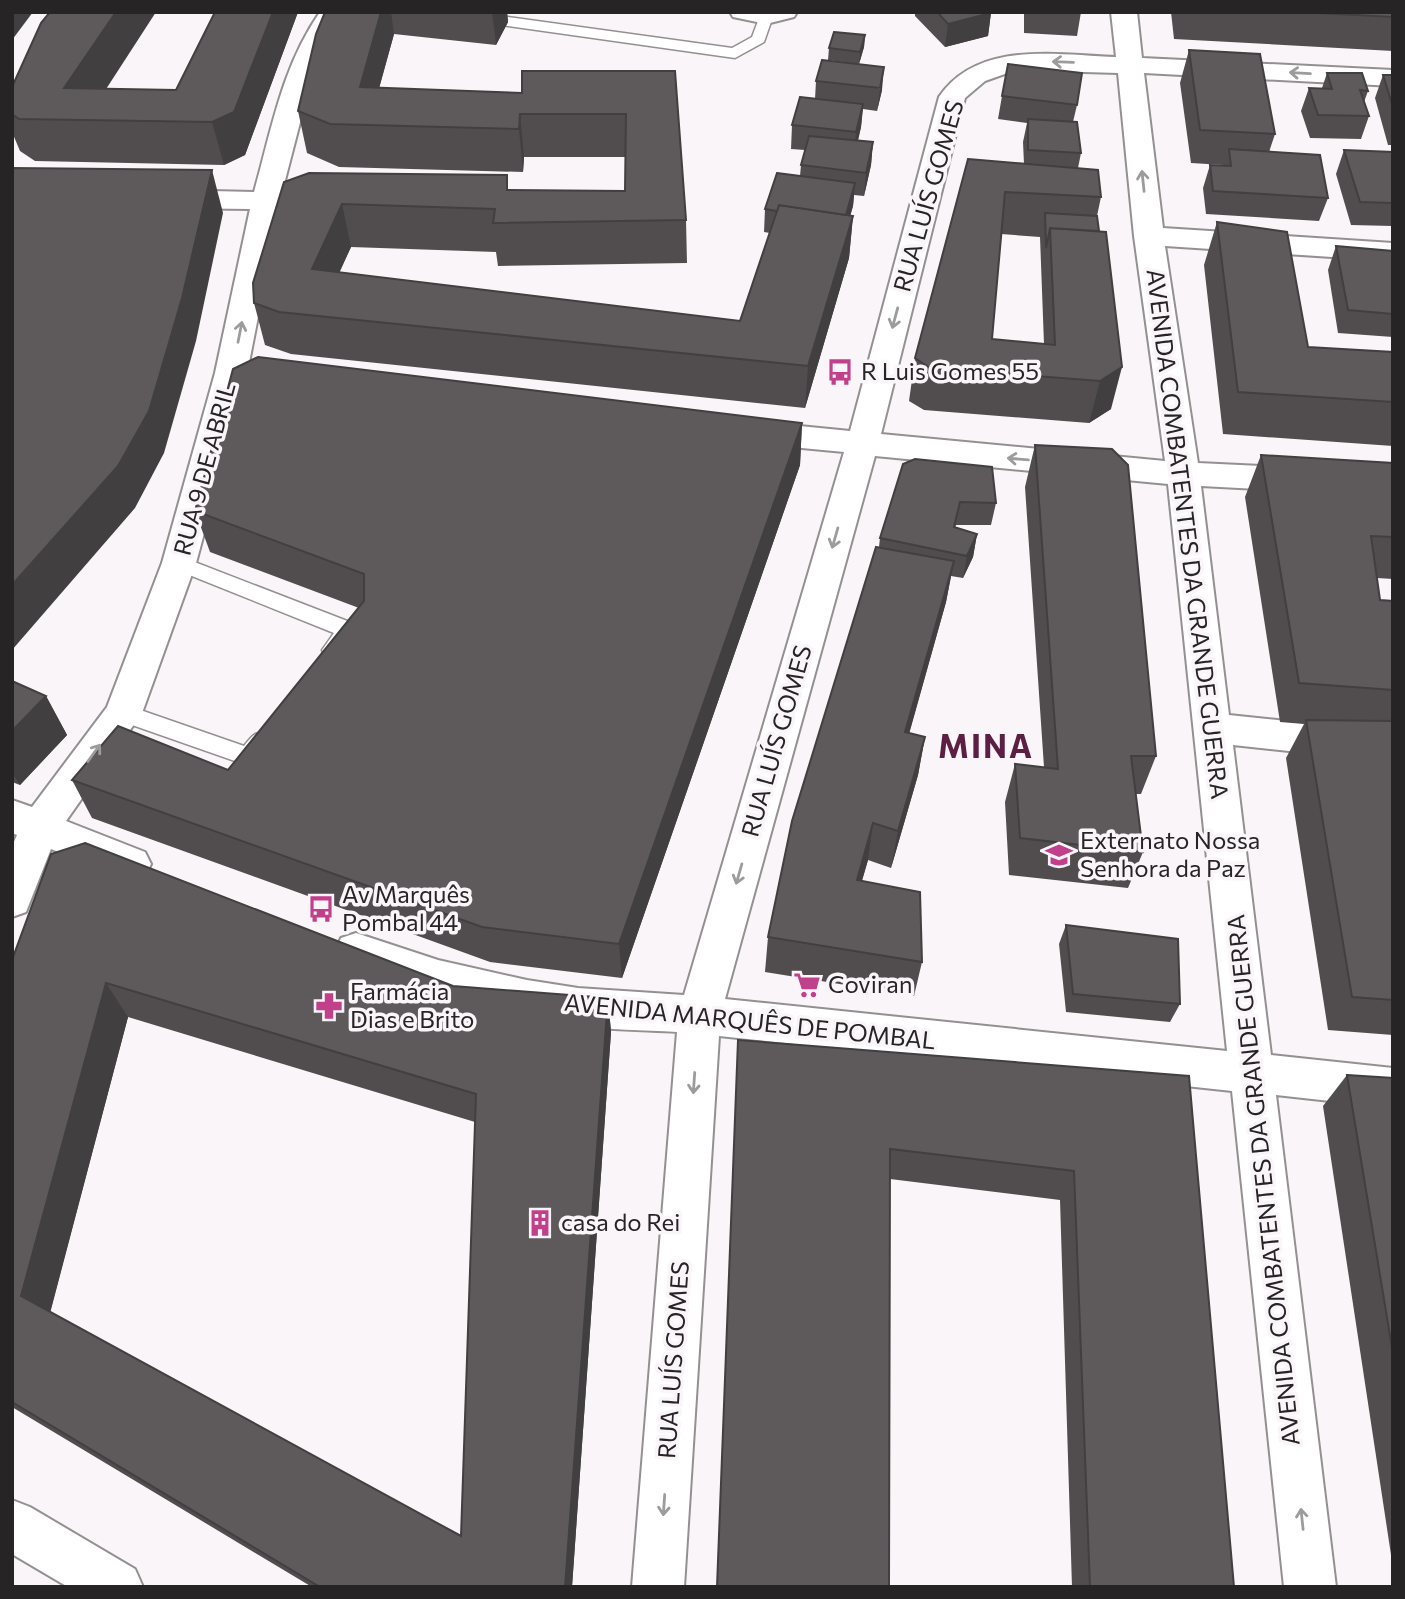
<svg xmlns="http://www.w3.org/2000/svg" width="1405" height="1599" font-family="Commissioner,sans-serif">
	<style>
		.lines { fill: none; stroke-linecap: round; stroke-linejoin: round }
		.lane-casing { stroke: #949091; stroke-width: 3 }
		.street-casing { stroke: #949091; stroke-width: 4 }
		.secondary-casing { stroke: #949091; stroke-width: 4 }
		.lane { fill: #fff; fill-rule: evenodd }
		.street { fill: #fff; fill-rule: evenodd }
		.secondary { fill: #fff; fill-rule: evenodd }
		.wall { fill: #514d4f; fill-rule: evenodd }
		.shaded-wall { fill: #423f40 }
		.building { fill: #5e5a5c; stroke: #423f40; stroke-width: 2; fill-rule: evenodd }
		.oneway { stroke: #9d9c9d }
		.labels { text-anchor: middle; stroke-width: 7; stroke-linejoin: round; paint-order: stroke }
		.street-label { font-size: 24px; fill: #262425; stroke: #faf5f8 }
		.poi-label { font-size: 24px; fill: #262425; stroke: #faf5f8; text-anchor: start }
		.district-label { font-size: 32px; font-weight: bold; letter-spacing: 2px; fill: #5c1e42; stroke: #faf5f8 }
	</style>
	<rect width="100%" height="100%" fill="#faf5f8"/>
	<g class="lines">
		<defs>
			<g id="lane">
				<polygon points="431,12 472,12 732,48 752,37 761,13 769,12 773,16 764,42 735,58 438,16"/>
				<path d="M179,556L355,624L359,630C351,643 342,661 325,656L322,650L334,633L172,568L169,563L172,558Z"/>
				<path d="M123,704L244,746C252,736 256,729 270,734L273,740L257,763L249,766L115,719L112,713L115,707Z"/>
			</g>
			<g id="street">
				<path d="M320,12H345L326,41L311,80L282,192L300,195L304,201L300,207L279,209L247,373L196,563L142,713L66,821L145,852L151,864L145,876L131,881L51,849L26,912L12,917V846L17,835L12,833V800L32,807L107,707L162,563L215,373L250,209L168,208L158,205L154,199L158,193L168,190L254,192C272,128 282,67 320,12Z"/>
				<polygon points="730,12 797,12 794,17 766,24 733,17"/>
				<path d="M1111,12H1137L1142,58L1393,70V86L1144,73L1163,228L1393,243V261L1165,246L1198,463L1393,472V496L1201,486L1229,715L1393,732V762L1233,745L1271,1055L1393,1068V1108L1276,1095L1336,1587H1284L1232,1091L719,1036L684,1587H632L677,1032C643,1030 608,1030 575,1025C495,1014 417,991 341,964L335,951L341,938L356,933L438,960L527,980L578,988L684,995L844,452L748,443L737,440L732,432L737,424L748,421L850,431L939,97C978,40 1056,55 1116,57ZM1016,70L1118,73L1134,236L1165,461L881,434L965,98L985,81ZM875,456L1168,484L1227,1051L725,999Z"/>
			</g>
			<polygon id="secondary" points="12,1500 30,1507 135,1569 143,1587 68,1587 12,1554"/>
		</defs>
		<!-- lane casing -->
		<use href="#lane" class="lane-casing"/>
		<!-- street casing -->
		<use href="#street" class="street-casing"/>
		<!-- secondary casing -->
		<use href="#secondary" class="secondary-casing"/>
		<!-- lane -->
		<use href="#lane" class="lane"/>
		<!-- street -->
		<use href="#street" class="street"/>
		<!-- secondary -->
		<use href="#secondary" class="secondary"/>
	</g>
	<!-- wall -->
	<g class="wall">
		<polygon points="215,12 298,12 245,155 224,165 35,161 20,151 12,132 12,87 176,90"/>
		<polygon points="325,12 507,12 508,22 496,45 394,34 379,88 522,93 675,71 686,220 687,263 498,266 496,252 351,247 339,272 740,321 770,233 764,232 765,209 800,176 801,165 805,150 791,149 792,125 815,99 816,81 822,60 882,90 877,111 863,109 861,127 858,141 873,142 871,165 864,196 854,195 853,206 850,215 853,216 849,258 805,408 291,354 265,345 254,303 284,182 509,190 625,191 626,157 524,157 523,172 339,167 307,153 298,111"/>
		<polygon points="915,12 991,12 988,36 945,47 915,16"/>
		<polygon points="1024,12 1081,12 1077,36 1024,33"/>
		<polygon points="1171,12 1393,12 1393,51 1174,39"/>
		<polygon points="865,35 864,47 859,64 828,60 829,48"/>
		<polygon points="1189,50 1275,134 1269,152 1328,198 1319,221 1206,214 1203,188 1210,165 1224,165 1191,163 1180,83"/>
		<polygon points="1327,73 1368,91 1364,102 1369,116 1361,139 1310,138 1301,111 1309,88 1322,88"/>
		<polygon points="1383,75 1393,75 1393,145 1388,145 1375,98"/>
		<path d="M1002,96L1077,105L1073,122L1081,153L1078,168L1101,197L1097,216L1111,409L1089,423L924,410L909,401L915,358L968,159L1024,164L1023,142L1027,123L998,119ZM1001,234L1040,237L1044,344L992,339Z"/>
		<polygon points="1344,150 1393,152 1393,226 1351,225 1336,174"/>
		<polygon points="1217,222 1308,347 1393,352 1393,446 1223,434 1204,265"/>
		<polygon points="1336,246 1393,251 1393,337 1338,333 1328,270"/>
		<polygon points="802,423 800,465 622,978 490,962 92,818 72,780 228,770 359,608 210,552 195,511"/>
		<polygon points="1035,445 1156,756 1141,794 1136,794 1143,852 1128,888 1009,875 1005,802 1015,764 1044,767 1025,487"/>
		<polygon points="1261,455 1393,463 1393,579 1377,578 1380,600 1393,601 1393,1035 1328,1030 1286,758 1304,724 1280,722 1245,497"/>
		<polygon points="903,464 996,503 991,525 956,525 955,528 977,534 973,557 963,578 951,576 946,602 909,733 925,737 918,775 891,868 868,860 862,881 922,962 914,996 765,972 768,937 879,547 880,538"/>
		<polygon points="12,681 46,696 67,735 20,785 12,782"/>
		<polygon points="1066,925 1180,1004 1170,1022 1066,1012 1059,944"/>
		<path d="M12,960L453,986L608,998L611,1032L572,1587H312L12,1407ZM128,1017L475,1122L461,1536L50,1312Z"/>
		<polygon points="738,1040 1189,1076 1234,1587 1072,1587 1060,1200 890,1179"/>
		<polygon points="1347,1075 1393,1078 1393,1568 1323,1106"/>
	</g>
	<!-- shaded-wall -->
	<g class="shaded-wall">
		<polygon points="12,12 33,12 12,40"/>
		<polygon points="116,12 156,12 86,120 64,88"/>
		<polygon points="273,12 298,12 245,155 224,165 212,122"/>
		<polygon points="381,12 391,12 394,34 369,125 360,87"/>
		<polygon points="492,12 507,12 508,22 496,45"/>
		<polygon points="991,13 988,36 945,47 948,24"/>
		<polygon points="865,35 864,47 859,64 860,52"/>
		<polygon points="884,67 882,90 877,111 880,88"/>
		<polygon points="863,104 861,127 854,155 856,132"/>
		<polygon points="520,114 524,157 523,172 519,129"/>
		<polygon points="873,142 871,165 864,196 866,173"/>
		<polygon points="212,170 223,213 196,341 164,453 135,508 12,650 12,585"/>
		<polygon points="855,183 853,206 843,243 845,220"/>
		<polygon points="342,204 351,247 322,311 312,269"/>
		<polygon points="853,216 849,258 805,408 808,366"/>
		<polygon points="1122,367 1111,409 1089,423 1100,381"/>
		<polygon points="802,423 800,465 622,978 619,944"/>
		<polygon points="977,534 973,557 963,578 967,556"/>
		<polygon points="954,561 946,602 899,770 905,732"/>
		<polygon points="46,696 67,735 20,785 12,773 12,731"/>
		<polygon points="925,737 918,775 891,868 898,831"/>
		<polygon points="873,823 868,860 851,916 857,880"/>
		<polygon points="106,983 128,1017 48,1321 21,1296"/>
		<polygon points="608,998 611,1032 572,1587 565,1587"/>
	</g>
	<!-- building -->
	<g class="building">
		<polygon points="50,12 116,12 64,88 176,90 215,12 273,12 234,112 212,122 19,119 12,114 12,87 41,23"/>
		<polygon points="325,12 381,12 360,87 522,93 522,71 675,71 686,220 493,223 495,209 342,204 312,269 740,321 779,205 853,216 808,366 279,312 254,303 253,283 284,182 309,173 507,175 507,190 625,191 626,114 520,114 519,129 330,124 298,111 316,34"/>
		<polygon points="937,12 991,12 991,13 948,24"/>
		<polygon points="1299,12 1393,12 1393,17"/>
		<polygon points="834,32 865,35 860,52 829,48"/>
		<polygon points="1189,50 1260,54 1275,134 1200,130"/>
		<polygon points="822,60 884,67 880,88 816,81"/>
		<polygon points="1008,64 1082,73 1077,105 1002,96"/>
		<polygon points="1327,73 1362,73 1368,91 1360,90 1369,116 1318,115 1309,88 1332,89"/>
		<polygon points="1383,75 1393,75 1393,107"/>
		<polygon points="800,97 863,104 856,132 792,125"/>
		<polygon points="1028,119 1077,122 1081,153 1028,150"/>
		<polygon points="809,136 873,142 866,173 801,165"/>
		<polygon points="1229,149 1320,155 1328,198 1213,191 1210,165 1231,166"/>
		<polygon points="1344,150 1393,152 1393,203 1360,202"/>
		<polygon points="968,159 1098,170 1101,197 1005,192 992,339 1055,345 1050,228 1106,232 1122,367 1100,381 930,368 915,358"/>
		<polygon points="12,168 212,170 182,298 149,411 118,466 12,585"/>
		<polygon points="777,173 855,183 846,215 779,205 777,211 765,209"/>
		<polygon points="1045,213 1097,216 1099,231 1050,228 1046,248"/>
		<polygon points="1217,222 1287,232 1308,347 1393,352 1393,402 1238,392"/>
		<polygon points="1336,246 1393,251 1393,314 1348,310"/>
		<polygon points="258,357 802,423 619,944 482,927 72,780 118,726 228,770 364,601 364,574 195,511 233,369"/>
		<polygon points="1035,445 1112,449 1128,465 1156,756 1131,756 1143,852 1020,838 1015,764 1058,769"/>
		<polygon points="1261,455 1393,463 1393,537 1371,536 1380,600 1393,601 1393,690 1299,683"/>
		<polygon points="915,459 992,467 996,503 960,502 954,527 977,534 967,556 880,538 903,464"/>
		<polygon points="876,547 954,561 905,732 925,737 898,831 873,823 857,880 920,892 922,962 768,937 792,821"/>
		<polygon points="12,681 46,696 12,731"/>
		<polygon points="1306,720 1393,721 1393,1000 1352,997"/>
		<path d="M85,843L453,986L608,998L565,1587H320L12,1402V960L51,854ZM106,983L476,1094L461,1536L21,1296Z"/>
		<polygon points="1066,925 1178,939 1180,1004 1073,994"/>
		<polygon points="738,1040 1189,1076 1234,1587 1090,1587 1074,1171 890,1149 889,1587 717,1587"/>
		<polygon points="1347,1075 1393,1078 1393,1354"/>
	</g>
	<!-- one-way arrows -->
	<defs><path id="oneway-shaft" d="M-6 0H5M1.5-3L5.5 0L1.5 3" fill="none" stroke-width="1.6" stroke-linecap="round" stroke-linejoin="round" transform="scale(1.75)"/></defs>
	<g class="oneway">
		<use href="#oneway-shaft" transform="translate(1063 62) rotate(-178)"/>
		<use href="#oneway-shaft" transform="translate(1300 73) rotate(-177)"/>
		<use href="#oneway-shaft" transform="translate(1143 181) rotate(-96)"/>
		<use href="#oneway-shaft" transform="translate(895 318) rotate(105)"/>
		<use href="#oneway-shaft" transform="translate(240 332) rotate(-79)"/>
		<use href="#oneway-shaft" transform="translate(1018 459) rotate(-175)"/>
		<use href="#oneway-shaft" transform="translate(835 538) rotate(106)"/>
		<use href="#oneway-shaft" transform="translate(94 753) rotate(-54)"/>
		<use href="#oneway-shaft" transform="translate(739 874) rotate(106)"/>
		<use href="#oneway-shaft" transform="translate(694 1083) rotate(94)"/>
		<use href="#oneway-shaft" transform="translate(664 1505) rotate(94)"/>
		<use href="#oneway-shaft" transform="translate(1302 1519) rotate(-96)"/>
	</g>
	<!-- icons -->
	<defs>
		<symbol id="bus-bare" viewBox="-9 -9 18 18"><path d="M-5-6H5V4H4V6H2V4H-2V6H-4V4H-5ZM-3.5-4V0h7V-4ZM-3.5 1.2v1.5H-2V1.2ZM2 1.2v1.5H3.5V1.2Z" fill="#c0408b" stroke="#faf5f8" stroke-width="2.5" paint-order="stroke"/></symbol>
		<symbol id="school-bare" viewBox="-9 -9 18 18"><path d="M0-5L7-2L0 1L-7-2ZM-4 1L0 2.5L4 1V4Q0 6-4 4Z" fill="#c0408b" stroke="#faf5f8" stroke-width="2.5" paint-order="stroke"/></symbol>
		<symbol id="supermarket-bare" viewBox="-9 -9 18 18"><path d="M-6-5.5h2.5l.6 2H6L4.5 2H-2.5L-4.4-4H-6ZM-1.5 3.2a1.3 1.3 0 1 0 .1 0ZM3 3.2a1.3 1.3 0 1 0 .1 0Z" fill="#c0408b" stroke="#faf5f8" stroke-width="2.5" paint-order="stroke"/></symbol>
		<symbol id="pharmacy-bare" viewBox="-9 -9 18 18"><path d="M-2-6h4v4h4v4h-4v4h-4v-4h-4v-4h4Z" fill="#c0408b" stroke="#faf5f8" stroke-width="2.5" paint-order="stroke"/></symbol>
		<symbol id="building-bare" viewBox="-9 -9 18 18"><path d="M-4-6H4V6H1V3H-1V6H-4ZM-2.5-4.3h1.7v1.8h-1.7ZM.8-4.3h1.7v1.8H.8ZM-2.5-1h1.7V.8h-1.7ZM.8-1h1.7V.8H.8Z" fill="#c0408b" stroke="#faf5f8" stroke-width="2.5" paint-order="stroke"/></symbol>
	</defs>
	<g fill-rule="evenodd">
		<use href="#bus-bare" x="821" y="353" width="38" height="38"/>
		<use href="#school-bare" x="1040" y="836" width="38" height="38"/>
		<use href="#bus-bare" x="302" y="890" width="38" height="38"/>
		<use href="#supermarket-bare" x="788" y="966" width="38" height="38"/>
		<use href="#pharmacy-bare" x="310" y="987" width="38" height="38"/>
		<use href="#building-bare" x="521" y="1204" width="38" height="38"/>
	</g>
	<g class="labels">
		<!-- street labels -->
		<g class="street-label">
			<text transform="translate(929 196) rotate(-74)" y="8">RUA LUÍS GOMES</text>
			<text transform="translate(205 469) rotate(-75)" y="8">RUA 9 DE ABRIL</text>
			<text transform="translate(1187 534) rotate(83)" y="8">AVENIDA COMBATENTES DA GRANDE GUERRA</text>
			<text transform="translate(777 741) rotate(-74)" y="8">RUA LUÍS GOMES</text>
			<text transform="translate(750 1022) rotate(6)" y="8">AVENIDA MARQUÊS DE POMBAL</text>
			<text transform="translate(1264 1180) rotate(-96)" y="8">AVENIDA COMBATENTES DA GRANDE GUERRA</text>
			<text transform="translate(674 1360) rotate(-86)" y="8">RUA LUÍS GOMES</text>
		</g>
		<!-- poi labels -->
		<g class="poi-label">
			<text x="861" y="380">R Luis Gomes 55</text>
			<text x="1080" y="849">Externato Nossa<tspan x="1080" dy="28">Senhora da Paz</tspan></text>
			<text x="342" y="903">Av Marquês<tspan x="342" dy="28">Pombal 44</tspan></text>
			<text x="828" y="993">Coviran</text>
			<text x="350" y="1000">Farmácia<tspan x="350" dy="28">Dias e Brito</tspan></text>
			<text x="561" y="1231">casa do Rei</text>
		</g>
		<!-- district labels -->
		<g class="district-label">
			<text x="986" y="758">MINA</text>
		</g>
	</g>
	<!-- border -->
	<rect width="1405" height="1599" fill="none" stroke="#262425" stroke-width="28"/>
</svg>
